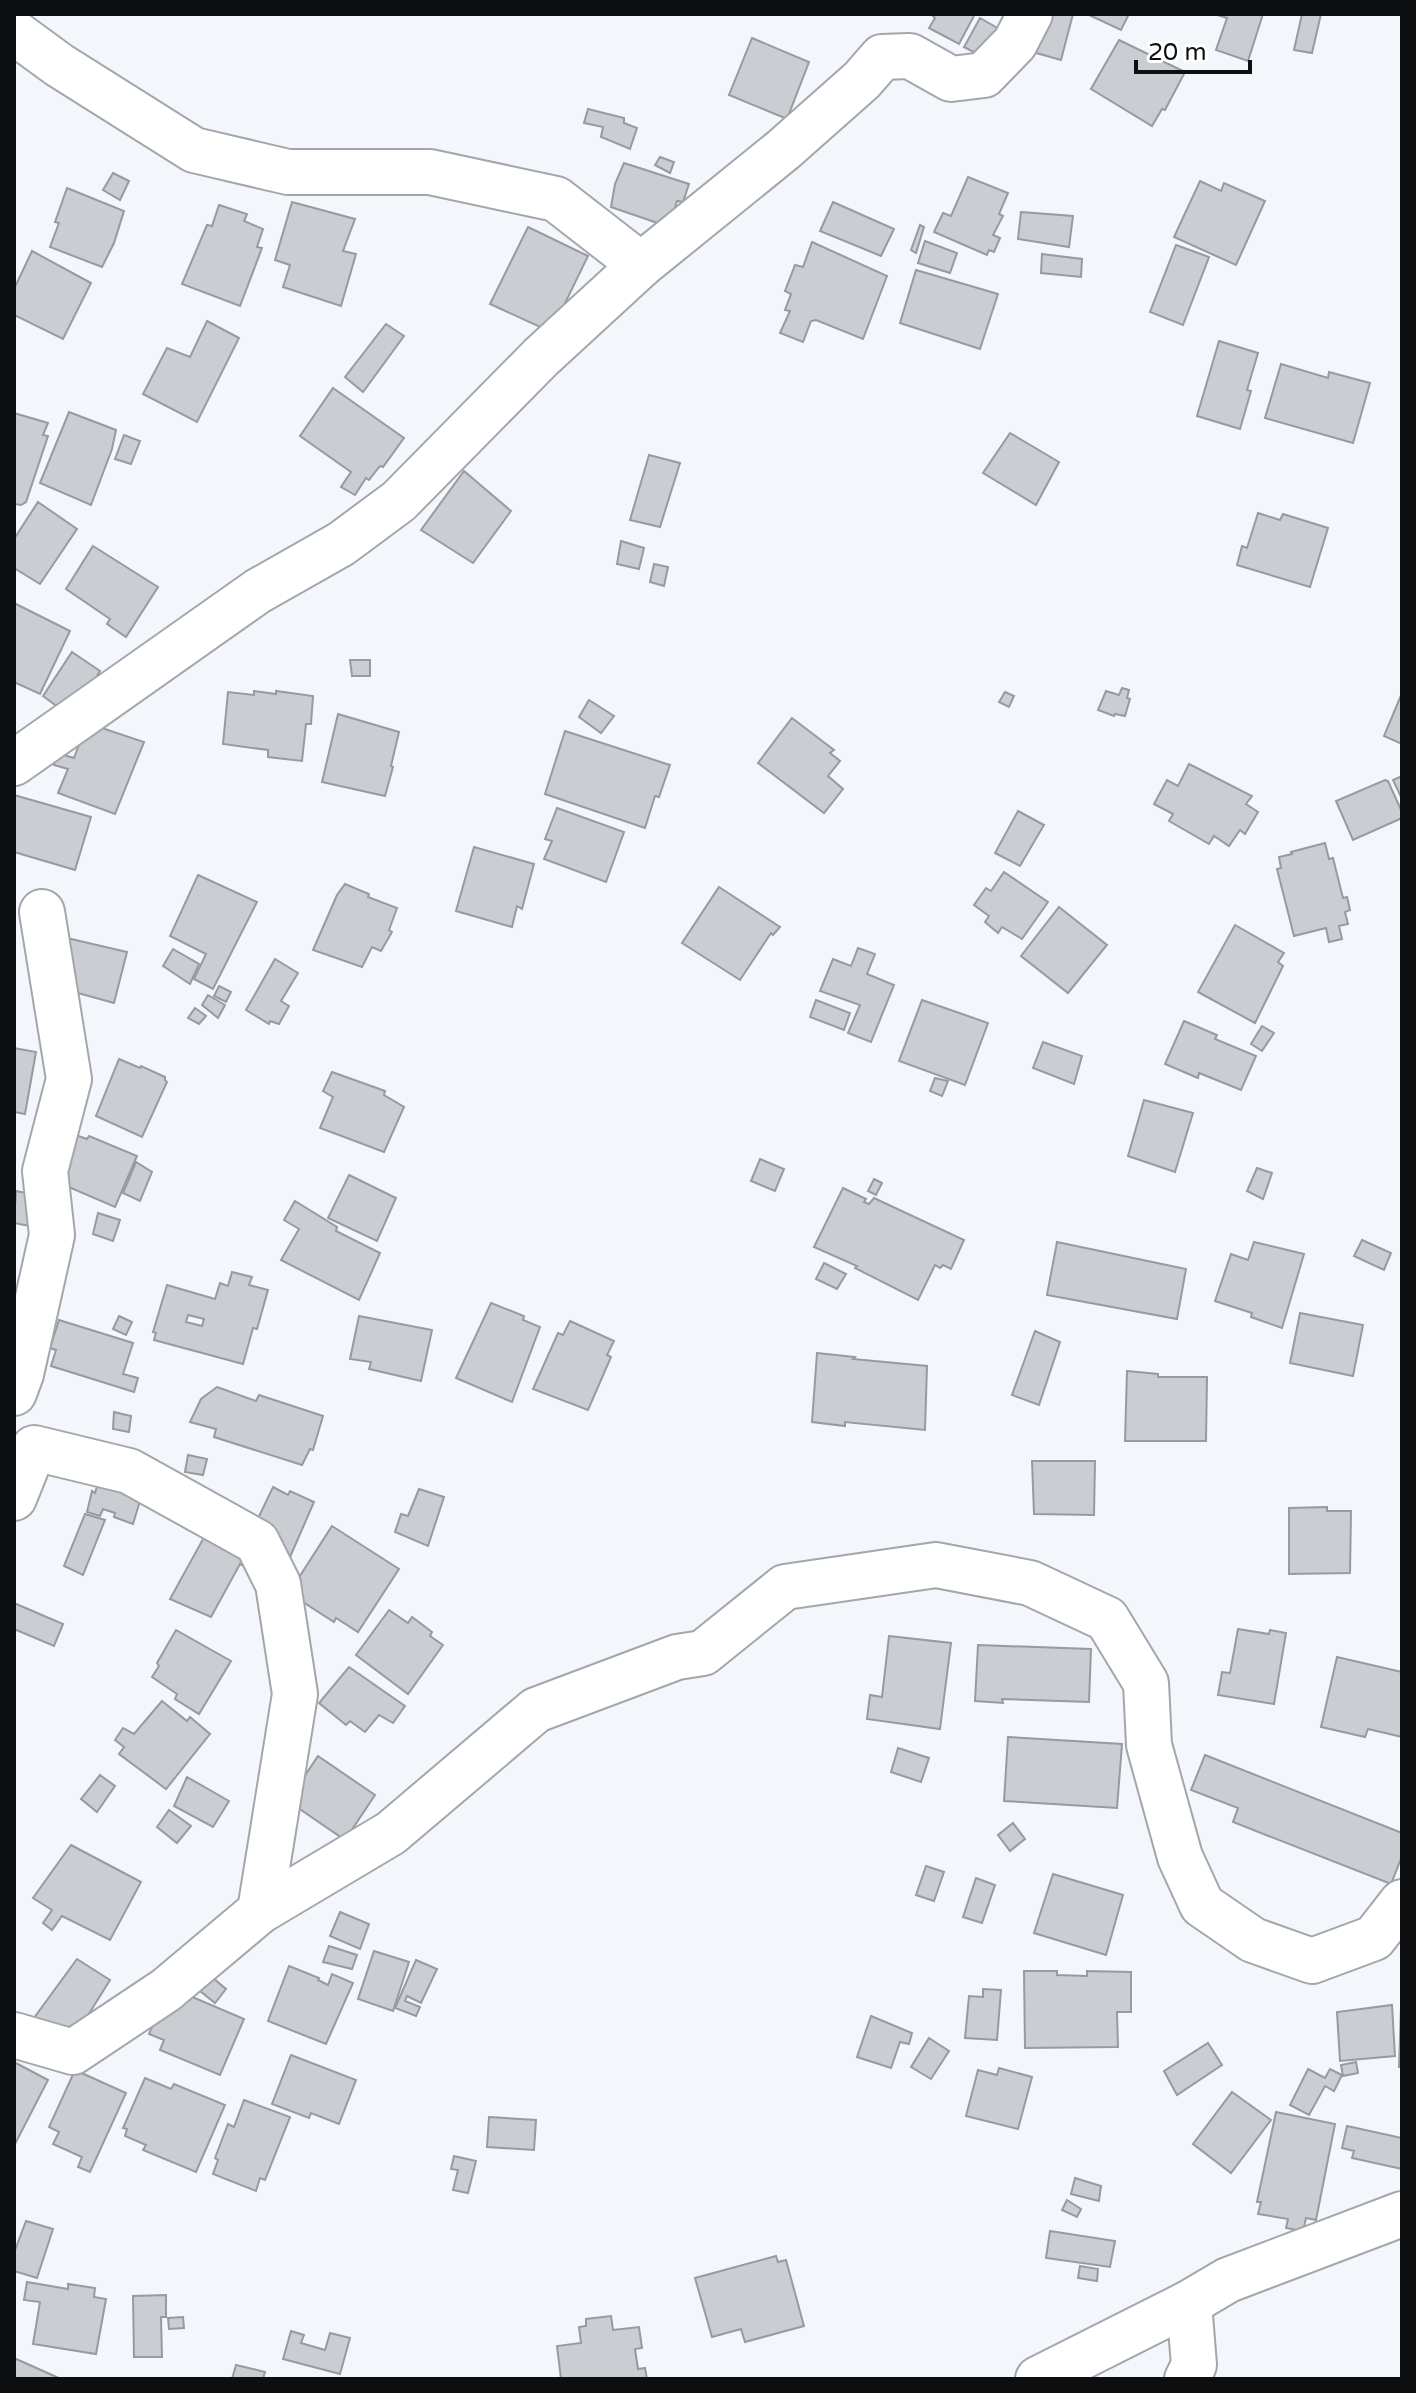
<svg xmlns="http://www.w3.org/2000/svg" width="1416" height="2393" font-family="'Varela Round',sans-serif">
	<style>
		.building { fill: #cacdd2; stroke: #979a9f; stroke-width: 2; fill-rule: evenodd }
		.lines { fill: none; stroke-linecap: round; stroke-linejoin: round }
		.minor-casing { stroke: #a3a6ab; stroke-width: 48 }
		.minor { stroke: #fff; stroke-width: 44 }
	</style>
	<rect width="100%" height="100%" fill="#f3f6fb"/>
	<!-- building -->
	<g class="building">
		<polygon points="931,14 975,14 959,44 929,28 935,18"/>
		<polygon points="1039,14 1073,14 1061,60 1029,51"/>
		<polygon points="1087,14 1129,14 1121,30"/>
		<polygon points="1214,14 1263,14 1248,61 1216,50 1227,18"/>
		<polygon points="1302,14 1321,14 1312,53 1294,50"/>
		<polygon points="980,18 1001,30 985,58 964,47"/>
		<polygon points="752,38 809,62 787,119 729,95"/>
		<polygon points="1119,40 1185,72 1165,110 1162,109 1152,126 1091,89"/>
		<polygon points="588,109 624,118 624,123 637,128 630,149 601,137 603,127 584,123"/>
		<polygon points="660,157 674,162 670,173 655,165"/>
		<polygon points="624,163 689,184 683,202 677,201 669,227 611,207 615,184"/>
		<polygon points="113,173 129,181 120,200 103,190"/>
		<polygon points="968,177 1008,193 999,214 1003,216 993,235 1000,238 994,252 989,250 987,255 934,232 943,213 951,216"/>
		<polygon points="1200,181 1221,191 1224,183 1265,201 1236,265 1174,237"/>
		<polygon points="67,188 124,211 114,243 102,267 50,247 59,223 55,222"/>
		<polygon points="292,202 355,219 343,251 356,254 341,306 283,287 290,265 275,260"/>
		<polygon points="833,202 894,229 881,256 820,231"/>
		<polygon points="219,205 247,214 244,221 263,229 257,247 262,248 240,306 182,284 207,225 212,226"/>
		<polygon points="1021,212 1073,216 1069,247 1018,239"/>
		<polygon points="920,225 924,227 916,253 911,250"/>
		<polygon points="528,227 588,256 551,332 490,304"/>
		<polygon points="925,241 957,253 950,273 918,263"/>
		<polygon points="812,242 887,276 863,339 816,320 811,321 803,342 780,333 790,311 785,310 791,294 785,291 795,265 803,267"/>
		<polygon points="1176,245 1209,257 1183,325 1150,312"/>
		<polygon points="32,251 91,283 63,339 14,315 14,289"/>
		<polygon points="1042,254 1082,259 1081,277 1041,273"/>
		<polygon points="916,270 998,294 980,349 900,323"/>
		<polygon points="207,321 239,338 197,422 143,394 167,348 190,357"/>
		<polygon points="386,324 404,336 363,392 345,377"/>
		<polygon points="1219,341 1258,353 1247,390 1251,391 1240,429 1197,416"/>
		<polygon points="1281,364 1328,378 1329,372 1370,383 1353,443 1265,418"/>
		<polygon points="333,388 404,438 383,467 380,466 369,480 366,478 355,495 341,487 351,472 300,436"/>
		<polygon points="69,412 116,430 112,449 91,505 40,483"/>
		<polygon points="14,413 48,423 43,435 48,436 26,502 21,505 14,504"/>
		<polygon points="1010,433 1059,462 1036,505 983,473"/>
		<polygon points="124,435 140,441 131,464 115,459"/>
		<polygon points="649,455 680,463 660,527 630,520"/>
		<polygon points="464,471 511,511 473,563 421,530"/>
		<polygon points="38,502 77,529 40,584 14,568 14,539"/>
		<polygon points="1258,513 1280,520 1283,514 1328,528 1310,587 1237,565 1242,546 1247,548"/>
		<polygon points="621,541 644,548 639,569 617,564"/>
		<polygon points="93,546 158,587 126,637 107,624 110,619 66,589"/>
		<polygon points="654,564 668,567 664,586 650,582"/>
		<polygon points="14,603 70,631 40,694 14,682"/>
		<polygon points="72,652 100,671 85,696 66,713 43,696"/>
		<polygon points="350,660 370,660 370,676 352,676"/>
		<polygon points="1122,688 1129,690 1127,698 1130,699 1125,716 1115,714 1114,716 1098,710 1106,691 1119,695"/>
		<polygon points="254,691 276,694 276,691 313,696 311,724 306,724 302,761 268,757 268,750 223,744 228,692 254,695"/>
		<polygon points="1005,692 1014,696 1009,707 999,702"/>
		<polygon points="1402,693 1402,744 1384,736"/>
		<polygon points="589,700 614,716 601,733 579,717"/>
		<polygon points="338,714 399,732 391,766 393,767 385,796 322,782"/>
		<polygon points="792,718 834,750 830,753 840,761 828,776 843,789 824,813 758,763"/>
		<polygon points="87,723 144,742 115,814 58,793 68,769 54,765 57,753 74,758"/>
		<polygon points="565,731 670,765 659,797 655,796 645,828 545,794"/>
		<polygon points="1189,764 1252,796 1246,804 1258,812 1245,834 1240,830 1229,846 1214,836 1209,844 1169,821 1173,814 1154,804 1167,780 1178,786"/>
		<polygon points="1402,776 1402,799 1393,780"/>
		<polygon points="1385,780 1388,781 1402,812 1402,818 1353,840 1336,801"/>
		<polygon points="14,795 91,817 75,870 14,852"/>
		<polygon points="557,808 624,832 606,882 544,859 552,841 545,839"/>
		<polygon points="1018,811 1044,825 1020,866 995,853"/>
		<polygon points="1325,843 1329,859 1333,858 1343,898 1347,897 1350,910 1345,912 1348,924 1339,926 1342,939 1329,942 1326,928 1294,936 1277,869 1281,868 1279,857 1292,854 1291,852"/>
		<polygon points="474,847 534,864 522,909 517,906 512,927 456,911"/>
		<polygon points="1004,872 1048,902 1022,939 1002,927 998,933 985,922 989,916 974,905 986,888 991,891"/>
		<polygon points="198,875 257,902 213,989 194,979 206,954 170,936"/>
		<polygon points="345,884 369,894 368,897 397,908 389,930 392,932 381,951 372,947 362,967 313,950 337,895"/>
		<polygon points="719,887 780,927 773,935 771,933 740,980 682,943"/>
		<polygon points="1059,907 1107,945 1068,993 1021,956"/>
		<polygon points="1235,925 1284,953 1278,962 1283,966 1255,1023 1198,992"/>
		<polygon points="67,938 127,952 114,1003 56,987"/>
		<polygon points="858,948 875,954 867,974 894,985 871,1042 848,1033 860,1005 820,991 833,959 851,966"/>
		<polygon points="173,949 199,964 190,984 163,966"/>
		<polygon points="275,959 298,973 281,1001 289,1006 279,1024 270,1021 269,1024 246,1010"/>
		<polygon points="219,986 231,992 226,1002 214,996"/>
		<polygon points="208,995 225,1005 218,1018 202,1005"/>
		<polygon points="816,1000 850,1013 844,1030 810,1017"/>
		<polygon points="922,1000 988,1023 965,1085 899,1061"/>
		<polygon points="195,1008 206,1016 199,1024 188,1018"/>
		<polygon points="1184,1021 1217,1035 1215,1039 1256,1056 1241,1090 1199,1073 1198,1078 1165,1064"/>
		<polygon points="1262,1026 1274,1033 1262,1051 1251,1044"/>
		<polygon points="1043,1042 1082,1056 1074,1084 1033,1068"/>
		<polygon points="14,1048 36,1052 25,1114 14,1112"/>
		<polygon points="119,1059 140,1068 141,1066 165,1077 165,1080 167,1082 142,1137 96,1116"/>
		<polygon points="332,1072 385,1091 384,1095 404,1107 384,1152 320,1128 333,1097 323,1091"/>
		<polygon points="935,1078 948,1081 942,1096 930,1091"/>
		<polygon points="1144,1100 1193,1113 1175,1172 1128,1156"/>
		<polygon points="67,1132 87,1139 89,1136 137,1156 115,1207 50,1179"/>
		<polygon points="760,1159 784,1169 775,1191 751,1181"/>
		<polygon points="136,1162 152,1172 140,1201 123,1193"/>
		<polygon points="1257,1168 1272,1173 1263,1199 1247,1191"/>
		<polygon points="349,1175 396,1198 377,1241 328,1218"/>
		<polygon points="874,1179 882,1183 876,1195 868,1191"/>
		<polygon points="843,1188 866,1199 864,1202 869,1204 874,1198 964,1240 951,1269 943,1265 940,1268 935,1265 918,1300 855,1268 857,1266 814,1247"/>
		<polygon points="16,1191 36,1195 30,1226 14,1223"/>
		<polygon points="295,1201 337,1227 336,1231 380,1253 359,1300 281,1260 299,1229 284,1220"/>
		<polygon points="98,1213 120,1220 113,1241 93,1234"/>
		<polygon points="1362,1240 1391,1253 1384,1270 1354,1256"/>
		<polygon points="1057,1242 1186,1269 1177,1319 1047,1295"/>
		<polygon points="1254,1242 1304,1254 1282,1328 1251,1317 1252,1313 1215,1301 1231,1254 1248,1260"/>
		<polygon points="824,1263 846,1274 837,1289 816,1279"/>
		<path d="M232,1272L252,1277L249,1285L268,1290L257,1329L253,1328L243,1364L154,1340L156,1333L153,1332L167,1285L215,1299L220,1283L228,1286ZM188,1315L204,1319L202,1326L186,1322Z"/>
		<polygon points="491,1303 524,1316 523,1320 540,1327 512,1402 456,1378"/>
		<polygon points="1300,1313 1363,1325 1353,1376 1290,1363"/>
		<polygon points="119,1316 132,1322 126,1335 113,1329"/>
		<polygon points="359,1316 432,1330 421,1381 369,1369 371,1362 350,1359"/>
		<polygon points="59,1320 133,1343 123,1374 138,1378 134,1392 51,1366 56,1350 50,1348"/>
		<polygon points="570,1321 614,1341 607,1355 611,1357 588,1410 533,1389 558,1333 563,1335"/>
		<polygon points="1035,1331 1060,1342 1039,1405 1012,1395"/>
		<polygon points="817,1353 855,1357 853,1359 927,1366 925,1430 845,1422 845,1426 812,1422"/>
		<polygon points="1127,1371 1158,1374 1158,1377 1207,1377 1206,1441 1125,1441"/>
		<polygon points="217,1387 256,1401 259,1395 323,1416 313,1450 310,1449 302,1465 214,1437 216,1429 190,1422 201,1399"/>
		<polygon points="114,1412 131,1416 129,1432 113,1429"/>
		<polygon points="188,1455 207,1459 203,1475 185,1472"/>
		<polygon points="1032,1461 1095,1461 1094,1515 1034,1514"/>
		<polygon points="99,1480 143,1491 133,1524 114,1517 115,1513 103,1509 100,1516 87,1512 92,1491 95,1493"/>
		<polygon points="273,1487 288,1495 290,1491 314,1502 290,1557 265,1544 252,1531"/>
		<polygon points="419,1489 444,1497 428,1546 395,1532 401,1514 408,1516"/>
		<polygon points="1327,1507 1327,1511 1351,1511 1350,1573 1289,1574 1289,1508"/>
		<polygon points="85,1514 105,1520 83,1575 64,1566"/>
		<polygon points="332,1526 399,1569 358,1632 336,1618 334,1622 289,1593"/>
		<polygon points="208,1530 262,1560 255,1572 240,1564 211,1617 170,1599"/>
		<polygon points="14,1603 63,1624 54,1646 14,1629"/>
		<polygon points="389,1610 408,1623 412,1617 432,1632 430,1636 443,1645 408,1694 356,1655"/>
		<polygon points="1238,1629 1269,1634 1270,1630 1286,1633 1274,1704 1218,1695 1222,1672 1230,1673"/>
		<polygon points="176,1630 231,1661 199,1714 175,1699 177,1694 152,1677 159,1666 157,1663"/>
		<polygon points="889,1636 951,1643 940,1729 867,1719 870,1695 882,1697"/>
		<polygon points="978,1645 1091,1649 1089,1702 1002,1699 1003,1703 975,1701"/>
		<polygon points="1337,1657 1402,1672 1402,1737 1368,1729 1365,1737 1321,1727"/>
		<polygon points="349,1667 405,1706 393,1723 379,1715 365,1732 350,1721 346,1725 319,1703"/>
		<polygon points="162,1701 187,1721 190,1717 210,1734 166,1789 119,1754 124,1747 115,1740 123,1728 134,1734"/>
		<polygon points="1008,1737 1122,1744 1117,1808 1004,1801"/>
		<polygon points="898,1748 929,1758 921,1782 891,1772"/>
		<polygon points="1205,1755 1402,1833 1402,1856 1391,1884 1233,1822 1238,1808 1191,1790"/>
		<polygon points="318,1756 375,1795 345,1840 288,1801"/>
		<polygon points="100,1775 115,1786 97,1812 81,1799"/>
		<polygon points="187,1777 229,1801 213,1827 174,1806"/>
		<polygon points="169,1810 191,1826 177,1843 157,1827"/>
		<polygon points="1013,1823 1025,1839 1010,1851 998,1835"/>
		<polygon points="71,1845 141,1882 110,1940 62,1916 52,1930 43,1923 52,1910 33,1898"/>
		<polygon points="926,1866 944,1872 934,1901 916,1895"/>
		<polygon points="1053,1874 1123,1895 1106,1955 1034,1933"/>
		<polygon points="976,1878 995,1885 982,1923 963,1917"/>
		<polygon points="340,1912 369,1924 360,1949 330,1936"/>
		<polygon points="329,1946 357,1955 352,1969 323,1962"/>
		<polygon points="374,1951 409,1962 393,2011 358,1999"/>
		<polygon points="77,1959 110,1980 72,2041 34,2018"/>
		<polygon points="416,1960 437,1969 421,2003 407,1996 405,2001 420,2007 416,2016 395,2008"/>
		<polygon points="289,1966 319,1978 318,1980 328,1985 332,1974 353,1983 326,2044 268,2021"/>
		<polygon points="1024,1971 1057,1971 1057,1975 1087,1976 1087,1971 1131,1972 1131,2012 1117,2012 1118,2047 1025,2048"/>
		<polygon points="206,1972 226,1989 215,2003 194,1986"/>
		<polygon points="983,1989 1001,1990 997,2040 965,2038 969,1996 983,1997"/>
		<polygon points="183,1993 244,2019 220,2075 160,2050 164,2040 149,2034 163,2002"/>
		<polygon points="1392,2005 1395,2056 1340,2061 1337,2012"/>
		<polygon points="1401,2006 1402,2006 1402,2067 1399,2067"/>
		<polygon points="871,2016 912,2033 909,2044 900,2042 891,2068 857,2057"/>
		<polygon points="929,2038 949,2051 931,2079 911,2067"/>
		<polygon points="1208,2043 1222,2065 1177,2095 1164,2071"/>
		<polygon points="291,2055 356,2080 339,2124 311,2113 309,2118 272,2104"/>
		<polygon points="14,2062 48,2080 14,2146"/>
		<polygon points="1356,2062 1358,2073 1343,2076 1341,2065"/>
		<polygon points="999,2068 1032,2077 1018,2129 966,2116 978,2070 997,2075"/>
		<polygon points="1308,2069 1325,2078 1330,2069 1342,2075 1334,2091 1325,2086 1309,2115 1290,2105"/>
		<polygon points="75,2070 126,2093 90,2172 78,2167 82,2157 53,2144 59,2132 49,2127"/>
		<polygon points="145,2078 171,2089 174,2084 225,2105 196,2172 143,2150 146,2145 125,2136 127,2129 123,2128"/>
		<polygon points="1232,2092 1271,2120 1231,2173 1193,2144"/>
		<polygon points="244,2100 290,2117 265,2180 260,2178 256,2191 213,2174 218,2160 215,2158 228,2124 234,2127"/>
		<polygon points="1276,2112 1335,2124 1316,2220 1306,2218 1303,2231 1286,2228 1288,2219 1258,2214 1261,2202 1257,2202"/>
		<polygon points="489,2117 536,2120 534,2150 487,2147"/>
		<polygon points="1347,2126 1402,2138 1402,2169 1352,2158 1354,2151 1342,2148"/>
		<polygon points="454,2156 476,2161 468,2193 453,2190 458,2170 451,2169"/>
		<polygon points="1075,2178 1101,2186 1099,2201 1071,2194"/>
		<polygon points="1067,2200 1081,2209 1077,2217 1062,2210"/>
		<polygon points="26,2221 53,2229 37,2278 14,2271 14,2253"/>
		<polygon points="1050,2231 1115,2241 1110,2267 1046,2258"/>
		<polygon points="776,2256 778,2262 786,2260 804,2326 745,2342 741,2329 712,2337 695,2278"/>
		<polygon points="1080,2266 1098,2269 1097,2281 1078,2278"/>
		<polygon points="27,2282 68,2289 68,2284 95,2288 94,2297 106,2299 96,2354 33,2344 40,2302 24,2300"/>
		<polygon points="166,2295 166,2317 161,2317 162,2357 134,2357 133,2296"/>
		<polygon points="611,2316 613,2330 639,2327 642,2348 635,2349 638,2369 645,2368 647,2379 561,2379 557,2346 581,2343 579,2327 586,2326 586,2319"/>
		<polygon points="183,2317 184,2328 169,2329 168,2318"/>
		<polygon points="291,2331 304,2335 301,2343 325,2350 330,2333 350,2338 340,2374 283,2359"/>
		<polygon points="14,2358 61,2379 14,2379"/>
		<polygon points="236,2365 265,2372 263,2379 232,2379"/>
	</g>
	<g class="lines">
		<defs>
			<g id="minor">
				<polyline points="14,32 59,65 194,150 288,172 430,172 556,199 641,265"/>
				<polyline points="14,763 258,591 341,544 399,501 541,357 641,265 783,150 862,80 882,57 910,56 951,79 984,75 1015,43 1030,14"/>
				<polyline points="14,1393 21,1374 52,1235 45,1171 69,1079 42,912"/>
				<polyline points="14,1498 34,1448 129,1471 257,1542 278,1584 295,1694 260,1911"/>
				<polyline points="14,2035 73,2052 166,1990 260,1911 391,1833 536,1710 677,1657 703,1653 785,1587 936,1565 1030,1583 1107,1619 1146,1683 1149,1745 1180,1857 1202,1905 1253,1940 1312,1961 1374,1938 1402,1902"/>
				<polyline points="1038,2379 1189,2303 1228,2280 1402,2214"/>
				<polyline points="1187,2379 1194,2365 1189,2303"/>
			</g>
		</defs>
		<!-- minor casing -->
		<use href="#minor" class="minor-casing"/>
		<!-- minor -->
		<use href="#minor" class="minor"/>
	</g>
	<!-- border -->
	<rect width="1416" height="2393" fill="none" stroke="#0d0e10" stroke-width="32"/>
	<!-- scale -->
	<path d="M1136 60v12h114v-12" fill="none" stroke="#0d0e10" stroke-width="4"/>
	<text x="1148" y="60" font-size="24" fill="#0d0e10" stroke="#ffffff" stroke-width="6" paint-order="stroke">20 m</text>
</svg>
